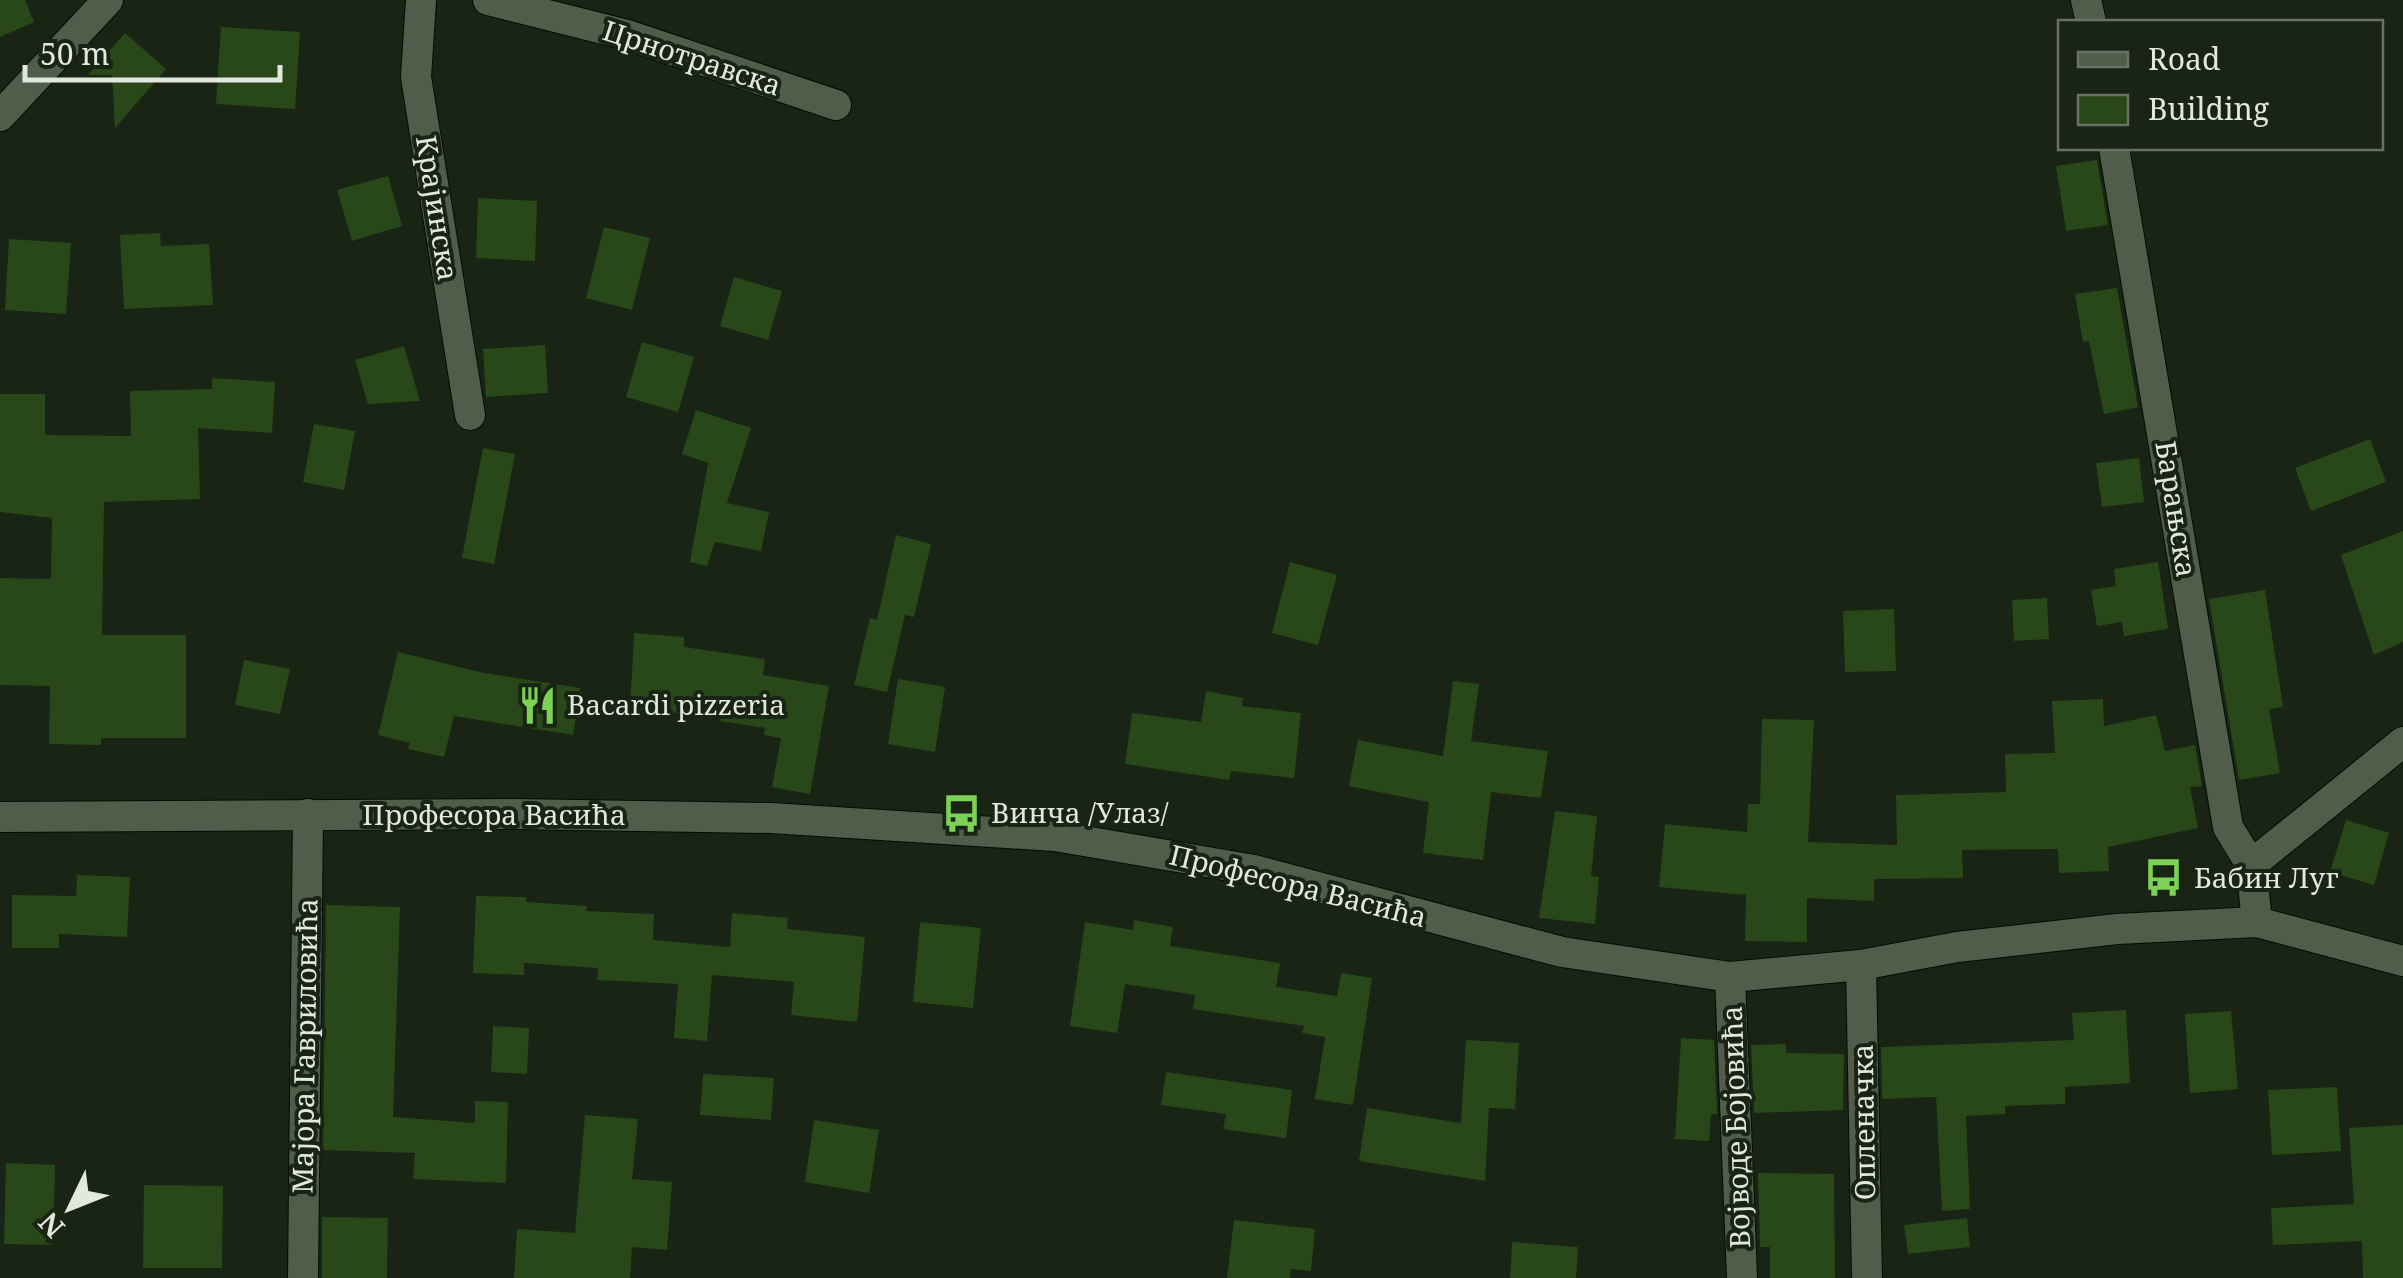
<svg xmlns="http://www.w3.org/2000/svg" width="2403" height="1278" font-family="'Noto Serif',serif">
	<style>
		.building { fill: #284819 }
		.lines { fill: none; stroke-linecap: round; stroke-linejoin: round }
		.minor-casing { stroke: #040d02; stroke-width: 32 }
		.minor { stroke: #505d4b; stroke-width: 30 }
		.labels { text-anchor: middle; stroke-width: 8; stroke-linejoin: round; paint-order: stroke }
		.street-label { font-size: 28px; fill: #e1e8dd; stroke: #192414 }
		.poi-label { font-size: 28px; fill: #e1e8dd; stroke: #192414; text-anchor: start }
	</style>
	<rect width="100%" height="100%" fill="#192414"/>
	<!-- building -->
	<g class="building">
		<polygon points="0,0 25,0 34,22 0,37"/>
		<polygon points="221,27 300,32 295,109 216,104"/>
		<polygon points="125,33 166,69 115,128 112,75 88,75"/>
		<polygon points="2097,160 2108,225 2066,231 2056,166"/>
		<polygon points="388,176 402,226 352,241 337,190"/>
		<polygon points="478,198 537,201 535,261 476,258"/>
		<polygon points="604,227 650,238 632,310 586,298"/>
		<polygon points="160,233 161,246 209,244 213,305 124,309 120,235"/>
		<polygon points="9,239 71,243 66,314 5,310"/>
		<polygon points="734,277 782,291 768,340 720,326"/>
		<polygon points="2117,288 2138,407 2104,414 2089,341 2083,342 2075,294"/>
		<polygon points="642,342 694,357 678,412 626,397"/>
		<polygon points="545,345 548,393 486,397 483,349"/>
		<polygon points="404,346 420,401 368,404 355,360"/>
		<polygon points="212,378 275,382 272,433 198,428 200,499 104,502 102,635 186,635 186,738 101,738 101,745 49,744 50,686 0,685 0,578 51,579 52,518 0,512 0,394 45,394 45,435 131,436 130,391 212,389"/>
		<polygon points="696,410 751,428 727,503 769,512 761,551 715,542 707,566 690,562 708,463 682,454"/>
		<polygon points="314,424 355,431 344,490 303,482"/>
		<polygon points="2370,439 2386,482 2311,511 2295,468"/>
		<polygon points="483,448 515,454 494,564 462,558"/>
		<polygon points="2139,458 2144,502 2102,507 2096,463"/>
		<polygon points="2403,531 2403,642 2374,655 2341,555"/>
		<polygon points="896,535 931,544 914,617 905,615 887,692 854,685 870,618 877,620"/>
		<polygon points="1290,562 1337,575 1318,645 1272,633"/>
		<polygon points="2158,562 2168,629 2124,636 2122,622 2097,626 2091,590 2116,586 2114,569"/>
		<polygon points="2265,590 2283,707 2269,709 2280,773 2239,780 2209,599"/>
		<polygon points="2047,598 2049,639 2014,641 2012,600"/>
		<polygon points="1894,609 1896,671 1845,672 1843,611"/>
		<polygon points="634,633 684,637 684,647 765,659 763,675 829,686 810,794 772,787 781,738 764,735 765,728 720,721 720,716 630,710"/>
		<polygon points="398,652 484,673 580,688 573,735 454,716 444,757 408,749 410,743 378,735"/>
		<polygon points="244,660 290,669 280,714 235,705"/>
		<polygon points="898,679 945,687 935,752 888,744"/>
		<polygon points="1453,681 1479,684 1471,741 1548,751 1541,798 1491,792 1483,860 1423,853 1429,802 1349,786 1358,740 1443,756"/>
		<polygon points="1206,691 1243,698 1242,706 1301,713 1294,778 1231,771 1229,780 1125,764 1132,713 1201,722"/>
		<polygon points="2103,699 2104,726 2156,715 2165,751 2195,745 2202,786 2190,787 2198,828 2108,847 2109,871 2059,873 2058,849 1962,850 1963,878 1874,879 1874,901 1807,898 1807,942 1745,941 1746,895 1659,887 1665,824 1747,832 1748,804 1760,804 1762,719 1814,720 1808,842 1897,845 1896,795 2006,792 2005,754 2055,753 2052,701"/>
		<polygon points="1555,811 1597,816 1591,876 1599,877 1595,924 1539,918"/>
		<polygon points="2346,820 2389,833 2374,885 2330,872"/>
		<polygon points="77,875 130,877 127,937 59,934 59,948 12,948 12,895 76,896"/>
		<polygon points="476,896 526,897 526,902 587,906 586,911 654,914 653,940 730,947 732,913 788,918 787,929 865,937 857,1022 791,1015 794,982 712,975 707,1041 674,1038 678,984 597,980 598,968 524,963 524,975 473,973"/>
		<polygon points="326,905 400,907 393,1117 475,1123 475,1101 508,1102 506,1183 413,1179 415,1153 323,1150"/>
		<polygon points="1134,920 1173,927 1170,946 1280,963 1276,987 1337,996 1341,973 1372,978 1353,1105 1315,1099 1325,1037 1302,1033 1304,1026 1193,1009 1195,995 1125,984 1117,1033 1070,1026 1085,922 1133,930"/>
		<polygon points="920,922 981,928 973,1008 913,1002"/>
		<polygon points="2126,1010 2130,1083 2065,1087 2065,1104 2005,1106 2005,1114 1966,1116 1970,1209 1942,1211 1936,1097 1882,1099 1881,1047 2074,1040 2072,1013"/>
		<polygon points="2231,1011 2238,1089 2190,1093 2185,1014"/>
		<polygon points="493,1026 529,1028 527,1074 491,1072"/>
		<polygon points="1681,1038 1714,1040 1717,1114 1711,1114 1709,1141 1675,1139"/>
		<polygon points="1466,1040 1519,1043 1515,1109 1489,1108 1485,1181 1359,1161 1367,1108 1461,1123"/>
		<polygon points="1786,1044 1786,1053 1844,1054 1843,1110 1754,1113 1751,1045"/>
		<polygon points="1166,1072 1292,1090 1286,1138 1223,1129 1226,1114 1161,1105"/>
		<polygon points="703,1074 774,1078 771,1120 700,1115"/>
		<polygon points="2337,1087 2341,1151 2272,1155 2268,1090"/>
		<polygon points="585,1115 638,1119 632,1179 672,1182 667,1250 632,1247 630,1278 514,1278 517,1229 575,1233"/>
		<polygon points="814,1120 879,1130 869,1193 805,1182"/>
		<polygon points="2403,1125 2403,1278 2363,1278 2362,1241 2273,1245 2271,1208 2354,1204 2349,1128"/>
		<polygon points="6,1163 55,1165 53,1245 4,1244"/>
		<polygon points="1758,1173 1834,1174 1835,1278 1770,1278 1770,1247 1760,1247"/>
		<polygon points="144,1185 223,1186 222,1268 143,1268"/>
		<polygon points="322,1217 388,1218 387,1278 322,1278"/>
		<polygon points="1967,1218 1970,1247 1908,1254 1904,1225"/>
		<polygon points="1234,1220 1315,1229 1311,1271 1291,1269 1290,1278 1227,1278"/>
		<polygon points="1512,1242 1578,1247 1576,1278 1510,1278"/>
	</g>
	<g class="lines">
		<defs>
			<g id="minor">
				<polyline points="421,0 416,77 470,415"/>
				<polyline points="488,0 627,35 836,105"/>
				<polyline points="2086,0 2091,22"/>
				<polyline points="0,116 108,0"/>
				<polyline points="2114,148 2228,827 2251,865"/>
				<polyline points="0,817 515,814 771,818 1055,836 1254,870 1562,952 1730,977 1861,965 1957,947 2117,929 2257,922 2403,961"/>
				<polyline points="2257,922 2251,865 2403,742"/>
				<polyline points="1861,965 1867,1278"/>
				<polyline points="1730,977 1742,1278"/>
				<polyline points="303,1278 308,814"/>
			</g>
		</defs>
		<!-- minor casing -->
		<use href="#minor" class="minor-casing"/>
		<!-- minor -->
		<use href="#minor" class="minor"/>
	</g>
	<!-- icons -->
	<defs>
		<symbol id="restaurant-bare" viewBox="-9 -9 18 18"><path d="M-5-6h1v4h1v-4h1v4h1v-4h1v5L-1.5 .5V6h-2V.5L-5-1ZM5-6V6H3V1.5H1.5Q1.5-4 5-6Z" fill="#7dd154" stroke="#192414" stroke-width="2.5" paint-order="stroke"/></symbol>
		<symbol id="bus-bare" viewBox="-9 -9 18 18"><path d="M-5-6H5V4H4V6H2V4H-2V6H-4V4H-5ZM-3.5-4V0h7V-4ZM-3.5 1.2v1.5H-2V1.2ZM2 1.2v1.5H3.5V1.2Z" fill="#7dd154" stroke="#192414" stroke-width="2.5" paint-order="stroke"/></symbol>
	</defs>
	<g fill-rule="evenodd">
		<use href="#restaurant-bare" x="510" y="678" width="55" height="55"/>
		<use href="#bus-bare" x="934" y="786" width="55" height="55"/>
		<use href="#bus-bare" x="2136" y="850" width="55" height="55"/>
	</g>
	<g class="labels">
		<!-- street labels -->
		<g class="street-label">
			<text transform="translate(692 58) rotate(18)" y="10">Црнотравска</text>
			<text transform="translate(437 208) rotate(81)" y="10">Крајинска</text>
			<text transform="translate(2176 509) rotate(81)" y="10">Барањска</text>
			<text x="494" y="825">Професора Васића</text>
			<text transform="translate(1298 886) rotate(14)" y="10">Професора Васића</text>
			<text transform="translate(305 1046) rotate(-89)" y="10">Мајора Гавриловића</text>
			<text transform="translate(1864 1122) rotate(-91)" y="10">Опленачка</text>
			<text transform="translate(1736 1127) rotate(-92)" y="10">Војводе Бојовића</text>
		</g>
		<!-- poi labels -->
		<g class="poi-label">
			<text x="567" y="715">Bacardi pizzeria</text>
			<text x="991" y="823">Винча /Улаз/</text>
			<text x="2194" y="888">Бабин Луг</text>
		</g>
	</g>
	<!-- legend -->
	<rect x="2058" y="20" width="325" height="130" fill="#192414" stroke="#697264" stroke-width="2.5"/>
	<rect x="2078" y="52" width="50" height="15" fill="#505d4b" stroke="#697264" stroke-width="2.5"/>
	<text x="2148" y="70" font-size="30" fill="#e1e8dd">Road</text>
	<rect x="2078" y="95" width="50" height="30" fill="#284819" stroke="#697264" stroke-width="2.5"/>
	<text x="2148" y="120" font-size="30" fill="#e1e8dd">Building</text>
	<!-- north arrow -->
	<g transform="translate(70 1208) rotate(227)" stroke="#192414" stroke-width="8" paint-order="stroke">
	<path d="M0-8L18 38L0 25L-18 38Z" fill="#e1e8dd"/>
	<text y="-15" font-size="28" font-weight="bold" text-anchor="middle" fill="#e1e8dd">N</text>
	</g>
	<!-- scale -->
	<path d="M25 65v15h255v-15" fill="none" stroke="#e1e8dd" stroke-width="5"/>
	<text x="40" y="65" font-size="30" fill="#e1e8dd" stroke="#192414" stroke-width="8" paint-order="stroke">50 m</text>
</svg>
